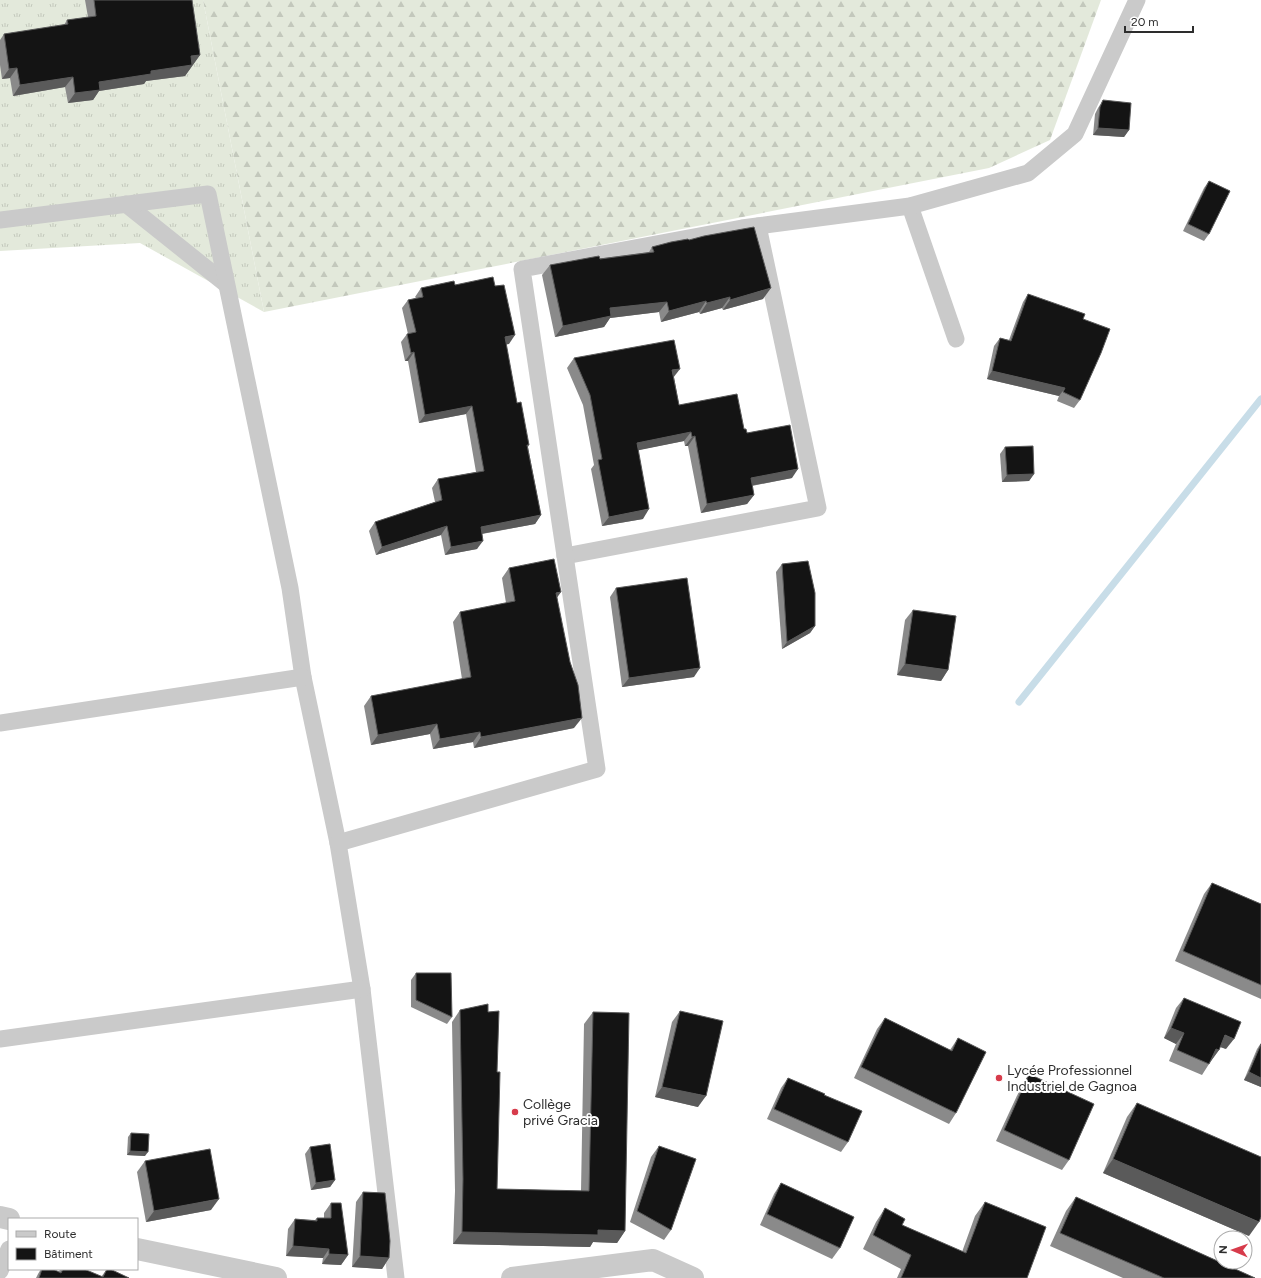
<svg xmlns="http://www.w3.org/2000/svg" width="1261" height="1278" font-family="Figtree,sans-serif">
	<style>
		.grass { fill: url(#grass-tufts) }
		.forest { fill: url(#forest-firs) }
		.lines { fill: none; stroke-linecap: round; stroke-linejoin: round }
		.stream { stroke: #c8dde8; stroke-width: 7 }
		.minor { stroke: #cacaca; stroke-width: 17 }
		.tertiary { stroke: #cacaca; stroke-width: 22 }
		.wall { fill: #8a8a8a }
		.shaded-wall { fill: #5a5a5a }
		.building { fill: #141414; stroke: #5a5a5a }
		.poi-dot { fill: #d73b4b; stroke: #fff; stroke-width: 1.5 }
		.labels { text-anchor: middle; stroke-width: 4; stroke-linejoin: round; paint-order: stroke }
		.poi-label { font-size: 14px; fill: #2d2d2d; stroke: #fff; text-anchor: start }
	</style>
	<defs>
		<pattern id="grass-tufts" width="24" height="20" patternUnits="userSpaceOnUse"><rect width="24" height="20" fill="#e3e9db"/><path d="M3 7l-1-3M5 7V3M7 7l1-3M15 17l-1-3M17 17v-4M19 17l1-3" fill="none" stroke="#c3c8bc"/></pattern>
		<pattern id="forest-firs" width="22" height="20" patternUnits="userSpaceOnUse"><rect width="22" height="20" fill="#e3e9db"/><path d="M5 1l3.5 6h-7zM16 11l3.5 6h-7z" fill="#c3c8bc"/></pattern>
	</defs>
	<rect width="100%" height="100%" fill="#fff"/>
	<!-- grass -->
	<polygon class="grass" points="0,0 203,0 264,312 140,243 0,251"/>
	<!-- forest -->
	<polygon class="forest" points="203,0 1101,0 1050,140 989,168 264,312"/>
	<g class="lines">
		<!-- stream -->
		<polyline class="stream" points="1019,702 1261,399"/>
		<!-- minor -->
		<g class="minor">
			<polyline points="126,204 226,284"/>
			<polyline points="910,206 956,339"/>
			<polyline points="0,220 208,194 290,588 303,677 338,843 362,989 396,1278"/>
			<polyline points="565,556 818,508 758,226"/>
			<polyline points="0,723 303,677"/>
			<polyline points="338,843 597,769 522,269 742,228 910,206 1028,173 1075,134 1137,0"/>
			<polyline points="0,1039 362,989"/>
			<polyline points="0,1271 9,1249"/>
		</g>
		<!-- tertiary -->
		<g class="tertiary">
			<polyline points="0,1217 9,1219"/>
			<polyline points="137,1249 276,1278"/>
			<polyline points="512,1278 653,1260 693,1278"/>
		</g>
	</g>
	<!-- wall -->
	<g class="wall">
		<polygon points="85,0 192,0 200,55 185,76 146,81 144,84 99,91 93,100 68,103 65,87 13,96 10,78 2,79 0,65 0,40 4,34 64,25 67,20 88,17"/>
		<polygon points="1103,100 1129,130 1124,137 1093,135 1095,114 1098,108"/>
		<polygon points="1209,181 1209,234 1204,241 1183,231 1204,188"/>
		<polygon points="689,240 763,299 723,310 722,308 700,314 699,312 661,322 659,312 610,318 604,327 555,337 542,275 550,265 649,252 652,247"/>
		<polygon points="455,285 509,344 506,344 517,403 529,445 528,447 541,515 535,524 482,534 477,549 445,555 441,535 376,555 369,531 375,522 435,502 432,488 438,479 476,472 466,414 419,423 408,361 405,361 401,342 407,334 408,334 402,308 408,300 416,298 415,297 421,288"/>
		<polygon points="1028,294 1083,319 1080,400 1074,408 1057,401 1059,396 987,379 994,346 1000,338 1009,340 1023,302"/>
		<polygon points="574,358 674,377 679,405 744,429 792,478 752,486 754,495 747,504 701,513 688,446 685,446 684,441 638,450 643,519 602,526 591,469 594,465 583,405 567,368"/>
		<polygon points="1005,447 1034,474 1029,481 1002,482 1000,454"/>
		<polygon points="782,564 815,626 810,633 782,649 776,572"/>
		<polygon points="509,568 557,597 574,728 474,748 473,742 433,749 430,734 371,745 364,706 371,696 462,679 453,622 460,612 506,603 502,578"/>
		<polygon points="616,588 694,677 622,687 610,597"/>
		<polygon points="913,610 948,670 941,681 897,675 905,620"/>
		<polygon points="1212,883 1261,904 1261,999 1175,961 1204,894"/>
		<polygon points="416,973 452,1017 447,1024 411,1007 411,980"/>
		<polygon points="1184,998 1226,1049 1220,1047 1219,1050 1211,1061 1209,1064 1202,1075 1169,1061 1176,1044 1164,1038 1176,1008"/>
		<polygon points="460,1010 488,1012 497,1072 497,1189 581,1191 584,1024 593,1012 625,1231 617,1243 593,1242 590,1247 453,1244 455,1191 452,1022"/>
		<polygon points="680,1011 698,1107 655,1097 672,1022"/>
		<polygon points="885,1018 950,1050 958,1038 956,1113 949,1124 854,1078 877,1029"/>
		<polygon points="1261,1043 1261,1087 1244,1080 1257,1049"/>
		<polygon points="1029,1074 1069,1160 1062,1170 996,1141 1022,1085"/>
		<polygon points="788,1078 824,1095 848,1142 841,1152 767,1119 781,1088"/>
		<polygon points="1137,1103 1249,1236 1103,1173 1127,1117"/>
		<polygon points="131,1133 145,1156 127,1155 128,1137"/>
		<polygon points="659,1146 671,1230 664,1240 630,1222 651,1157"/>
		<polygon points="310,1147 335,1180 330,1187 311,1190 305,1154"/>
		<polygon points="145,1161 211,1210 146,1222 137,1172"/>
		<polygon points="781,1183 840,1248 832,1259 760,1225 774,1194"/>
		<polygon points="363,1192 389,1258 382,1269 352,1267 356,1202"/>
		<polygon points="1076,1197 1255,1278 1123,1278 1050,1246 1066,1211"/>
		<polygon points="985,1202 1027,1278 897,1278 901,1269 863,1249 876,1222 885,1208 902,1225 962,1252 975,1216"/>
		<polygon points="331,1203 348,1255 341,1265 322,1264 323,1258 286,1256 288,1229 295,1219 315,1220 317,1218 324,1218 324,1213"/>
		<polygon points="41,1269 53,1269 59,1272 60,1269 84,1269 101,1277 107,1269 129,1278 36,1278 38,1274"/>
	</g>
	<!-- shaded-wall -->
	<g class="shaded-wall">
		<polygon points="200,55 185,76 146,81 144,84 99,91 93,100 68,103 75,93 99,82 151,71 191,56"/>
		<polygon points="17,68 10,78 2,79 9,69"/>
		<polygon points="73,77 65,87 13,96 20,85"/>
		<polygon points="1098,128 1129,130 1124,137 1093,135"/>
		<polygon points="771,288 763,299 723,310 730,300"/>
		<polygon points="730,297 722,308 700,314 707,303"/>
		<polygon points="706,301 699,312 661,322 669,311"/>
		<polygon points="667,302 659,312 610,318 604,327 555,337 563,326 610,308"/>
		<polygon points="515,335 509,344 499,346 505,337"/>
		<polygon points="414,352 408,361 405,361 411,353"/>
		<polygon points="680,369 673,378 672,370"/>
		<polygon points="992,371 1065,388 1059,396 987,379"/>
		<polygon points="472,406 466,414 419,423 425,415"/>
		<polygon points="691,432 684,441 630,452 637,443"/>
		<polygon points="695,436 688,446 685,446 692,437"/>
		<polygon points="798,469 792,478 744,487 751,478"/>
		<polygon points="1034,474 1029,481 1002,482 1007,475"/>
		<polygon points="754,495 747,504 701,513 707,504"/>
		<polygon points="649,509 643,519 602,526 609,517"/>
		<polygon points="541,515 535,524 475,535 481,527"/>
		<polygon points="447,526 441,535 376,555 382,547"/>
		<polygon points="483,541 477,549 445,555 451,547"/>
		<polygon points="561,592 554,602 556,593"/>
		<polygon points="815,626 810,633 782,649 787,642"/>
		<polygon points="905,664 948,670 941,681 897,675"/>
		<polygon points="700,668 694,677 622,687 629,678"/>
		<polygon points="582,718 574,728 474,748 481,737"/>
		<polygon points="437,724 430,734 371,745 378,735"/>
		<polygon points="480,732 473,742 433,749 440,739"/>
		<polygon points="1171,1028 1184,1033 1176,1044 1164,1038"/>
		<polygon points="1225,1035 1234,1039 1226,1049 1218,1046"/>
		<polygon points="1216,1049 1219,1050 1211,1061 1208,1060"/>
		<polygon points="1249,1072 1261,1078 1261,1087 1244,1080"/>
		<polygon points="662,1087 706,1096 698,1107 655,1097"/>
		<polygon points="130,1151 148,1152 145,1156 127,1155"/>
		<polygon points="1113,1159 1259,1222 1249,1236 1103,1173"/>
		<polygon points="335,1180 330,1187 311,1190 316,1183"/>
		<polygon points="219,1199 211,1210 146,1222 154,1211"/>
		<polygon points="598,1230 625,1231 617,1243 593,1242 590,1247 453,1244 462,1232"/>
		<polygon points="293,1246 329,1249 323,1258 286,1256"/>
		<polygon points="329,1254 348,1255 341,1265 322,1264"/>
		<polygon points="360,1256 389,1258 382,1269 352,1267"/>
	</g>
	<!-- building -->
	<g class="building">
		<polygon points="94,0 192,0 200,55 191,56 192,65 151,71 151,74 99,82 100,90 75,93 73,77 20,85 17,68 9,69 4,34 68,24 67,20 96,16"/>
		<polygon points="1103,100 1131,103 1129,130 1098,128 1100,107"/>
		<polygon points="1209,181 1230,191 1209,234 1188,224"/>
		<polygon points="754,227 771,288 730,300 730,297 707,303 706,301 669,311 667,302 610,308 611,316 563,326 550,265 599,256 600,259 654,252 652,247 671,242 688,239 689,240 704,236"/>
		<polygon points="493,277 495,286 504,285 515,335 505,337 517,403 521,402 529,445 527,445 541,515 481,527 483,541 451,547 447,526 382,547 375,522 442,500 438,479 484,471 472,406 425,415 414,352 411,353 407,334 416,332 408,300 423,297 421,288 454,281 455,285"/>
		<polygon points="1028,294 1085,314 1083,319 1110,329 1101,353 1080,400 1063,392 1065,388 992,371 1000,338 1011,341"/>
		<polygon points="674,340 680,369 672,370 679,405 737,394 744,429 746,429 747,433 790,425 798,469 751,478 754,495 707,504 695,436 692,437 691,432 637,443 649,509 609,517 598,460 602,459 590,395 574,358"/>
		<polygon points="1033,446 1034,474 1007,475 1005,447"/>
		<polygon points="554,559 561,592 556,593 570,662 578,685 582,718 481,737 480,732 440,739 437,724 378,735 371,696 471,677 460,612 515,601 509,568"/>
		<polygon points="808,561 815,593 815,626 787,642 782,564"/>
		<polygon points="687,578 700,668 629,678 616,588"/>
		<polygon points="913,610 956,616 948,670 905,664"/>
		<polygon points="1212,883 1261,904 1261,985 1183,951"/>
		<polygon points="416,973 451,973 452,1017 416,1000"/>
		<polygon points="1184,998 1241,1022 1234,1039 1225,1035 1219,1050 1216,1049 1209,1064 1177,1050 1184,1033 1171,1028"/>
		<polygon points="488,1004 488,1012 499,1011 497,1072 500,1072 497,1189 589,1191 593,1012 629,1013 625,1231 598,1230 598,1235 462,1232 463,1179 460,1010"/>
		<polygon points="680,1011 723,1021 706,1096 662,1087"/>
		<polygon points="885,1018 952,1051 958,1038 986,1052 956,1113 861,1067"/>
		<polygon points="1261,1044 1261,1078 1249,1072"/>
		<polygon points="1029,1074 1094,1104 1069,1160 1004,1130"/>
		<polygon points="788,1078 825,1094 824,1095 862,1111 848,1142 774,1109"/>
		<polygon points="1137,1103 1261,1157 1261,1217 1259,1222 1113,1159"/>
		<polygon points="131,1133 149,1134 148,1152 130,1151"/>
		<polygon points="330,1144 335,1180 316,1183 310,1147"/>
		<polygon points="659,1146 696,1159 671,1230 637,1211"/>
		<polygon points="210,1149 219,1199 154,1211 145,1161"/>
		<polygon points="781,1183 854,1217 840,1248 767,1214"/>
		<polygon points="363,1192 385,1193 390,1241 389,1258 360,1256"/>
		<polygon points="1076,1197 1255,1278 1164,1278 1060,1233"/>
		<polygon points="985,1202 1046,1227 1027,1278 901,1278 911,1255 873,1235 885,1208 905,1219 902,1225 966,1253"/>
		<polygon points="331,1203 341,1203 348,1255 329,1254 329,1249 293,1246 295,1219 317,1221 317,1218 331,1218"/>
		<polygon points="42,1269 53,1269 61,1273 63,1269 84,1269 103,1277 107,1269 110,1269 129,1278 39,1278"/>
	</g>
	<!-- markers -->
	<g class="poi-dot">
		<circle cx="999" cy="1078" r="4"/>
		<circle cx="515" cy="1112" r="4"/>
	</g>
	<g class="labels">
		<!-- poi labels -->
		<g class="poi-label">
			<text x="1007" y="1075">Lycée Professionnel<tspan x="1007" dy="16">Industriel de Gagnoa</tspan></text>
			<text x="523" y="1109">Collège<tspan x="523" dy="16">privé Gracia</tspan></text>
		</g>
	</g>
	<!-- legend -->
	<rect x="8" y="1218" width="130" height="52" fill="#ffffff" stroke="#ababab"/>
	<rect x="16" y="1231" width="20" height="6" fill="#cacaca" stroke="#ababab"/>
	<text x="44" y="1238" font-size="12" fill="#2d2d2d">Route</text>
	<rect x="16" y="1248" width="20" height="12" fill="#141414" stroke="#ababab"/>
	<text x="44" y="1258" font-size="12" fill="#2d2d2d">Bâtiment</text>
	<!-- north arrow -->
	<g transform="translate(1233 1250) rotate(272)"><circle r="19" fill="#ffffff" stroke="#ababab"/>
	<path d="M0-3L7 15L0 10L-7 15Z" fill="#d73b4b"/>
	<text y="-6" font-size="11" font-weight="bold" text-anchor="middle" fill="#2d2d2d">N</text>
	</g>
	<!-- scale -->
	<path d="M1125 26v6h68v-6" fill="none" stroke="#2d2d2d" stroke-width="2"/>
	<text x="1131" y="26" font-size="12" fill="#2d2d2d" stroke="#ffffff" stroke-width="3" paint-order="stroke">20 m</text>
</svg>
